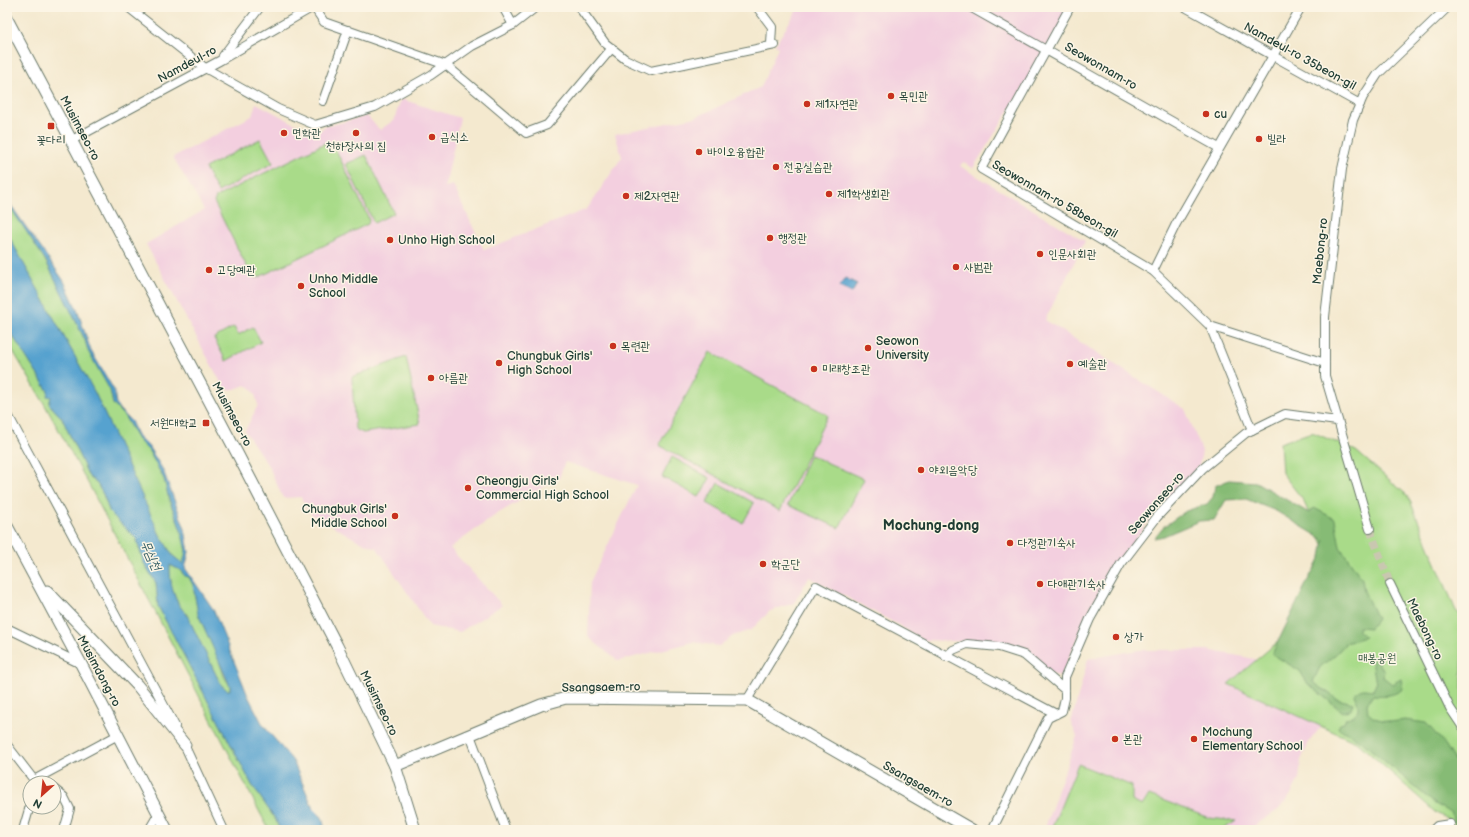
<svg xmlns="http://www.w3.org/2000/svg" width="1469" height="837" font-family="'Balsamiq Sans','Poor Story',sans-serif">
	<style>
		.built { fill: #f3cfdf }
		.green { fill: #a9db89; stroke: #648c5e }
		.forest { fill: #86bb75; stroke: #527c54 }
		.water { fill: #57a2cf; stroke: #3b7082; fill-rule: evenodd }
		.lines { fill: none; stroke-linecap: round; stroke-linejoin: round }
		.street-tunnel { stroke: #c9c7b0; stroke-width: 8; stroke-dasharray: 8 4; stroke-linecap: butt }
		.street-casing { stroke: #6a796a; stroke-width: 10 }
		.secondary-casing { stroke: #6a796a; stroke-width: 13 }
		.street { stroke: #fff; stroke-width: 8 }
		.secondary { stroke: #fff; stroke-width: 11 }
		.poi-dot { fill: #c8321e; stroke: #fcf5e5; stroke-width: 1.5 }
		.labels { text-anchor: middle; stroke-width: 3; stroke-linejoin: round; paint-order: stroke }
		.street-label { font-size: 12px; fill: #1f3d34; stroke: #fcf5e5 }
		.poi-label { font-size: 12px; fill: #1f3d34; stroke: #fcf5e5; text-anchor: start }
		.park-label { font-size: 12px; fill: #3b5d45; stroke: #fcf5e5 }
		.water-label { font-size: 13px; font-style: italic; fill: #305b62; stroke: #fcf5e5 }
		.quarter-label { font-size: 14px; font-weight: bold; fill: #1f3d34; stroke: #fcf5e5 }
	</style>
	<rect width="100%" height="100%" fill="#fcf5e5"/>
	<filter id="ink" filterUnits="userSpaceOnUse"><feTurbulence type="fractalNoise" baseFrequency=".025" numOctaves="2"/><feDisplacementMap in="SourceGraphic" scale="8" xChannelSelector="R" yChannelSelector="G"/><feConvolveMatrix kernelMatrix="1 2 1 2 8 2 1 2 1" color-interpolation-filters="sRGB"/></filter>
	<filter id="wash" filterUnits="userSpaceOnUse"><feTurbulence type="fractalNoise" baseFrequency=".012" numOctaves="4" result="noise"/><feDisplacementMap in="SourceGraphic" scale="16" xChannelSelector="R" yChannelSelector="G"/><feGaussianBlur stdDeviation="0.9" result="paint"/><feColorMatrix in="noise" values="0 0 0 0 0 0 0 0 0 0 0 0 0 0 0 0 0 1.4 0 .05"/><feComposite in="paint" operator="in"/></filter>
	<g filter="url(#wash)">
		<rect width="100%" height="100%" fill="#f4e9cf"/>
		<!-- built -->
		<g class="built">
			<polygon points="799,7 1074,7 973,168 963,162 960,166 1085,241 1045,320 1185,409 1202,451 1199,466 1153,515 1118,562 1087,618 1060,677 1048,672 1014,646 980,642 923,640 895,623 809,577 794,603 770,611 751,630 733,636 719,646 693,642 618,661 588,637 590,582 637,485 565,462 559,478 497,514 450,548 502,605 460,632 430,626 377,548 361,542 308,512 301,497 283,498 269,467 245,431 258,405 255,394 250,387 245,385 235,389 225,390 146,244 204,210 173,157 252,116 256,103 316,135 324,127 367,116 380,130 394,120 401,99 460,118 445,187 453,185 484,250 587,209 622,157 615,134 696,117 761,87 778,47 775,45"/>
			<polygon points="1139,650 1207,650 1265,661 1323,724 1309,742 1301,760 1299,779 1290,796 1278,810 1248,830 1044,830 1077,736 1071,723 1088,659"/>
		</g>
		<!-- green -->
		<g class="green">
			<polygon points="260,139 273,163 218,192 205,168"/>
			<polygon points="325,143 334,147 336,150 369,219 368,224 257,278 251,275 214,202 216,197"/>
			<polygon points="366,155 394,213 374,223 346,164"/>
			<polygon points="7,201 40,251 57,282 85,340 88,351 110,390 113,404 125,417 138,440 149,451 164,479 169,499 181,530 186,551 183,564 173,556 160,535 95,393 7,233"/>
			<polygon points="7,327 48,391 51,397 49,404 62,418 89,477 96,482 103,494 110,513 136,538 144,563 156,583 158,606 252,785 276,820 280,830 269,830 89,485 41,398 7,341"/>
			<polygon points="234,327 238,335 253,327 261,342 226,361 214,338"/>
			<polygon points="710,352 828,415 780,511 659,445"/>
			<polygon points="406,357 420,424 363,433 355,429 352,377"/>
			<polygon points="1312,432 1356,451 1408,496 1456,611 1462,616 1462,826 1436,813 1358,743 1228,684 1287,634 1326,551 1303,500 1282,473 1280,443"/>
			<polygon points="810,455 864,479 839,528 788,505"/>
			<polygon points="672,457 710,478 699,497 662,477"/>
			<polygon points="718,483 754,503 743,523 707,503"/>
			<path d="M170,565L180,570L185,576L189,577L193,585L198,614L217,655L224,676L230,686V690H227L221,685L186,613C174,603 169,580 170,565Z"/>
			<polygon points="1078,764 1132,786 1132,801 1142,806 1149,795 1209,818 1236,821 1222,830 1051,830"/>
		</g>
		<!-- forest -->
		<g class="forest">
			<polygon points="1229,480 1256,482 1309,513 1314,508 1335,519 1340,547 1362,579 1364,591 1377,619 1370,628 1358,627 1358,631 1365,637 1346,643 1336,654 1320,667 1313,682 1337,699 1353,703 1351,709 1343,712 1308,684 1300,671 1272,654 1309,578 1321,557 1324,540 1276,511 1246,499 1226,500 1214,520 1199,521 1164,536 1154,538 1163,527 1186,511 1207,504 1213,497 1215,486"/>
			<path d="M1374,656L1384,671L1383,677L1392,684L1401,679L1403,689C1393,696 1386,696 1373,695L1367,704L1368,713L1374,718L1390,722L1405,720L1426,723L1444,743L1462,771V830H1449L1454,825V819L1450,812L1435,804L1361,741L1338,728L1340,724L1344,723L1346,718C1361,715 1360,707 1354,695C1361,687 1364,689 1373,690L1376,684L1372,660Z"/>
		</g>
		<!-- water -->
		<g class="water">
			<path d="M7,196L12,207L64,281L77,309L91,351L114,390L116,404L119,409L131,421L137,435L148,446L163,470L185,529L189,552L185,568L213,609L248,696L263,725L293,761L313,808L322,817L325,830H280L276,820L252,785L158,606L156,583L144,563L136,538L110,513L103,494L96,482L89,477L62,418L49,404L51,397L47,396L48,391L7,327V233L95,393L160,535L173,556L183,564L186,551L181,530L169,499L164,479L149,451L138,440L125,417L113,404L110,390L88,351L85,340L46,261L8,204ZM170,565L180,570L185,576L189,577L193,585L198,614L230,686V690H227L221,685L186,613C174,604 169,580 170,565Z"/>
			<polygon points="845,278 857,284 852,293 839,287"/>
		</g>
	</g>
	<g filter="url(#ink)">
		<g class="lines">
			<!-- street-tunnel -->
			<polyline class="street-tunnel" points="1370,529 1390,584"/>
			<defs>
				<g id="street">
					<polyline points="128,7 205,68 278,109 315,125 375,107 431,75 472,46 513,25 536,7"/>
					<polyline points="314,7 324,22 446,65 526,133 547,125 612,48"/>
					<polyline points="503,7 513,25"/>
					<polyline points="579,7 605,43 625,59 651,71 775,45 771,44 772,27 757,7"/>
					<polyline points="970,7 1219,148"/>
					<polyline points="1070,7 981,169 1153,271 1210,326 1252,430"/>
					<polyline points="1185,7 1360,104"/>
					<polyline points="223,56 260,7"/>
					<polyline points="323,101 348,30"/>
					<polyline points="72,140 221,60 313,7"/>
					<polyline points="1153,271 1176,224 1301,7"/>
					<polyline points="1210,326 1325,363"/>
					<polyline points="7,413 175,726"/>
					<polyline points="1370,529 1325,376 1325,317 1342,169 1353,120 1363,97 1378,74 1448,7"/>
					<polyline points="1390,584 1450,708 1462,726"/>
					<polyline points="7,628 81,664"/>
					<polyline points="946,657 953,650 967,644 999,647 1024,655 1065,690"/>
					<polyline points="747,700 816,586 1056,714"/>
					<polyline points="470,735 506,830"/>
					<polyline points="182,740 224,830"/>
					<polyline points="7,745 34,780 41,783"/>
					<polyline points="34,780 118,735"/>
					<polyline points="54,789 64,797 70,809 64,830"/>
					<polyline points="23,830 30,806"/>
					<polyline points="149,830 159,813"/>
					<polyline points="992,830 1048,718 1062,711 1065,698 1065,677 1090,619 1121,564 1157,517 1202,469 1246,433 1285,414 1337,421"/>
					<polyline points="1433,830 1437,826 1450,824"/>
				</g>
				<g id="secondary">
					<polyline points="7,19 238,455 337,646 395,766 415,830"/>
					<polyline points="7,526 81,664 167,830"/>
					<polyline points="47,591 137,685 185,745"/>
					<polyline points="395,766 541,705 566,698 747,700 972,830"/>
				</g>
			</defs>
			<!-- street casing -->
			<use href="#street" class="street-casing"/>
			<!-- secondary casing -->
			<use href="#secondary" class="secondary-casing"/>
			<!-- street -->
			<use href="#street" class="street"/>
			<!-- secondary -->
			<use href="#secondary" class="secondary"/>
		</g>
	</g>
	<!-- markers -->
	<g class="poi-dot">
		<circle cx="891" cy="96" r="4"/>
		<circle cx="807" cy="104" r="4"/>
		<circle cx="1206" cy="114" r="4"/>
		<rect x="47" y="122" width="8" height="8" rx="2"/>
		<circle cx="284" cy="133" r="4"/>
		<circle cx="356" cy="133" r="4"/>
		<circle cx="432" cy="137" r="4"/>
		<circle cx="1259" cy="139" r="4"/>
		<circle cx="699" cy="152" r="4"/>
		<circle cx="776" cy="167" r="4"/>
		<circle cx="829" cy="194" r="4"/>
		<circle cx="626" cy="196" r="4"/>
		<circle cx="770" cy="238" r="4"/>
		<circle cx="390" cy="240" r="4"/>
		<circle cx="1040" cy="254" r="4"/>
		<circle cx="956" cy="267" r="4"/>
		<circle cx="209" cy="270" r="4"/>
		<circle cx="301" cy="286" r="4"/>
		<circle cx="613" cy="346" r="4"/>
		<circle cx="868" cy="348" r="4"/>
		<circle cx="499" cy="363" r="4"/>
		<circle cx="1070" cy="364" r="4"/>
		<circle cx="814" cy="369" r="4"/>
		<circle cx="431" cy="378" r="4"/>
		<rect x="202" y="419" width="8" height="8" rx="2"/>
		<circle cx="921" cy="470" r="4"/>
		<circle cx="468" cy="488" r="4"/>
		<circle cx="395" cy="516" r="4"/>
		<circle cx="1010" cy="543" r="4"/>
		<circle cx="763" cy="564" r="4"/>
		<circle cx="1040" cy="584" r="4"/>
		<circle cx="1116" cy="637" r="4"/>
		<circle cx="1115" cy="739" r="4"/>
		<circle cx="1194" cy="739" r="4"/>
	</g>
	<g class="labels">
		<!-- street labels -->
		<g class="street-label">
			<text transform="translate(1300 56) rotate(29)" y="4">Namdeul-ro 35beon-gil</text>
			<text transform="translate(187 64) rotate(-28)" y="4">Namdeul-ro</text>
			<text transform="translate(1101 66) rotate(30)" y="4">Seowonnam-ro</text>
			<text transform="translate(80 128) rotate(62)" y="4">Musimseo-ro</text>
			<text transform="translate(1055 199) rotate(30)" y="4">Seowonnam-ro 58beon-gil</text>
			<text transform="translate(1320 251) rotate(-84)" y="4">Maebong-ro</text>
			<text transform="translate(232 414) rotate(62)" y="4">Musimseo-ro</text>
			<text transform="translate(1156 503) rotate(-49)" y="4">Seowonseo-ro</text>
			<text transform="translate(1425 629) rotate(64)" y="4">Maebong-ro</text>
			<text transform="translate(99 671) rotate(62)" y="4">Musimdong-ro</text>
			<text transform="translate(601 687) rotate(-1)" y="4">Ssangsaem-ro</text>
			<text transform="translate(379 703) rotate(64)" y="4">Musimseo-ro</text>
			<text transform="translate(918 784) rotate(30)" y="4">Ssangsaem-ro</text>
		</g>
		<!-- poi labels -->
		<g class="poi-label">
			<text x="899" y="100">목민관</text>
			<text x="815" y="108">제1자연관</text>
			<text x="1214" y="118">cu</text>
			<text x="292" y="137">면학관</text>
			<text x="440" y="141">급식소</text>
			<text x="1267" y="143">빌라</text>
			<text x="51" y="144" text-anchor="middle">꽃다리</text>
			<text x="356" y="150" text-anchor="middle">천하장사의 집</text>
			<text x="707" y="156">바이오융합관</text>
			<text x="784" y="171">전공실습관</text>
			<text x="837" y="198">제1학생회관</text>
			<text x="634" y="200">제2자연관</text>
			<text x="778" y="242">행정관</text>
			<text x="398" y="244">Unho High School</text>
			<text x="1048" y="258">인문사회관</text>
			<text x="964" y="271">사범관</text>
			<text x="217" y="274">고당예관</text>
			<text x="309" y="283">Unho Middle<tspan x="309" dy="14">School</tspan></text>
			<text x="876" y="345">Seowon<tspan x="876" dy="14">University</tspan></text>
			<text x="621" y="350">목련관</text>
			<text x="507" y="360">Chungbuk Girls'<tspan x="507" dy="14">High School</tspan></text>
			<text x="1078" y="368">예술관</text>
			<text x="822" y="373">미래창조관</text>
			<text x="439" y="382">아름관</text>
			<text x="198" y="427" text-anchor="end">서원대학교</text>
			<text x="929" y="474">야외음악당</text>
			<text x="476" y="485">Cheongju Girls'<tspan x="476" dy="14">Commercial High School</tspan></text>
			<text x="387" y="513" text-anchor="end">Chungbuk Girls'<tspan x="387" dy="14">Middle School</tspan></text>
			<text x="1018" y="547">다정관기숙사</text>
			<text x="771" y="568">학군단</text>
			<text x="1048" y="588">다애관기숙사</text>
			<text x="1124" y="641">상가</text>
			<text x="1202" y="736">Mochung<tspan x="1202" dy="14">Elementary School</tspan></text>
			<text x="1123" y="743">본관</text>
		</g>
		<!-- park labels -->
		<g class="park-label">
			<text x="1377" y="662">매봉공원</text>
		</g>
		<!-- water labels -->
		<g class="water-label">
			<text transform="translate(152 555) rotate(66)" y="5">무심천</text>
		</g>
		<!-- quarter labels -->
		<g class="quarter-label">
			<text x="931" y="530">Mochung-dong</text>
		</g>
	</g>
	<!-- margin -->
	<rect width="1469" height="837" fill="none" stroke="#fcf5e5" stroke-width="24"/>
	<!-- north arrow -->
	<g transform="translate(42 795) rotate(207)"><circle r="19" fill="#fcf5e5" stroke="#a4ab9e"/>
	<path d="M0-3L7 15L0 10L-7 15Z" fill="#c8321e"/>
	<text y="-6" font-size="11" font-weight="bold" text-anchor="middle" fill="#1f3d34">N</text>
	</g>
</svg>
